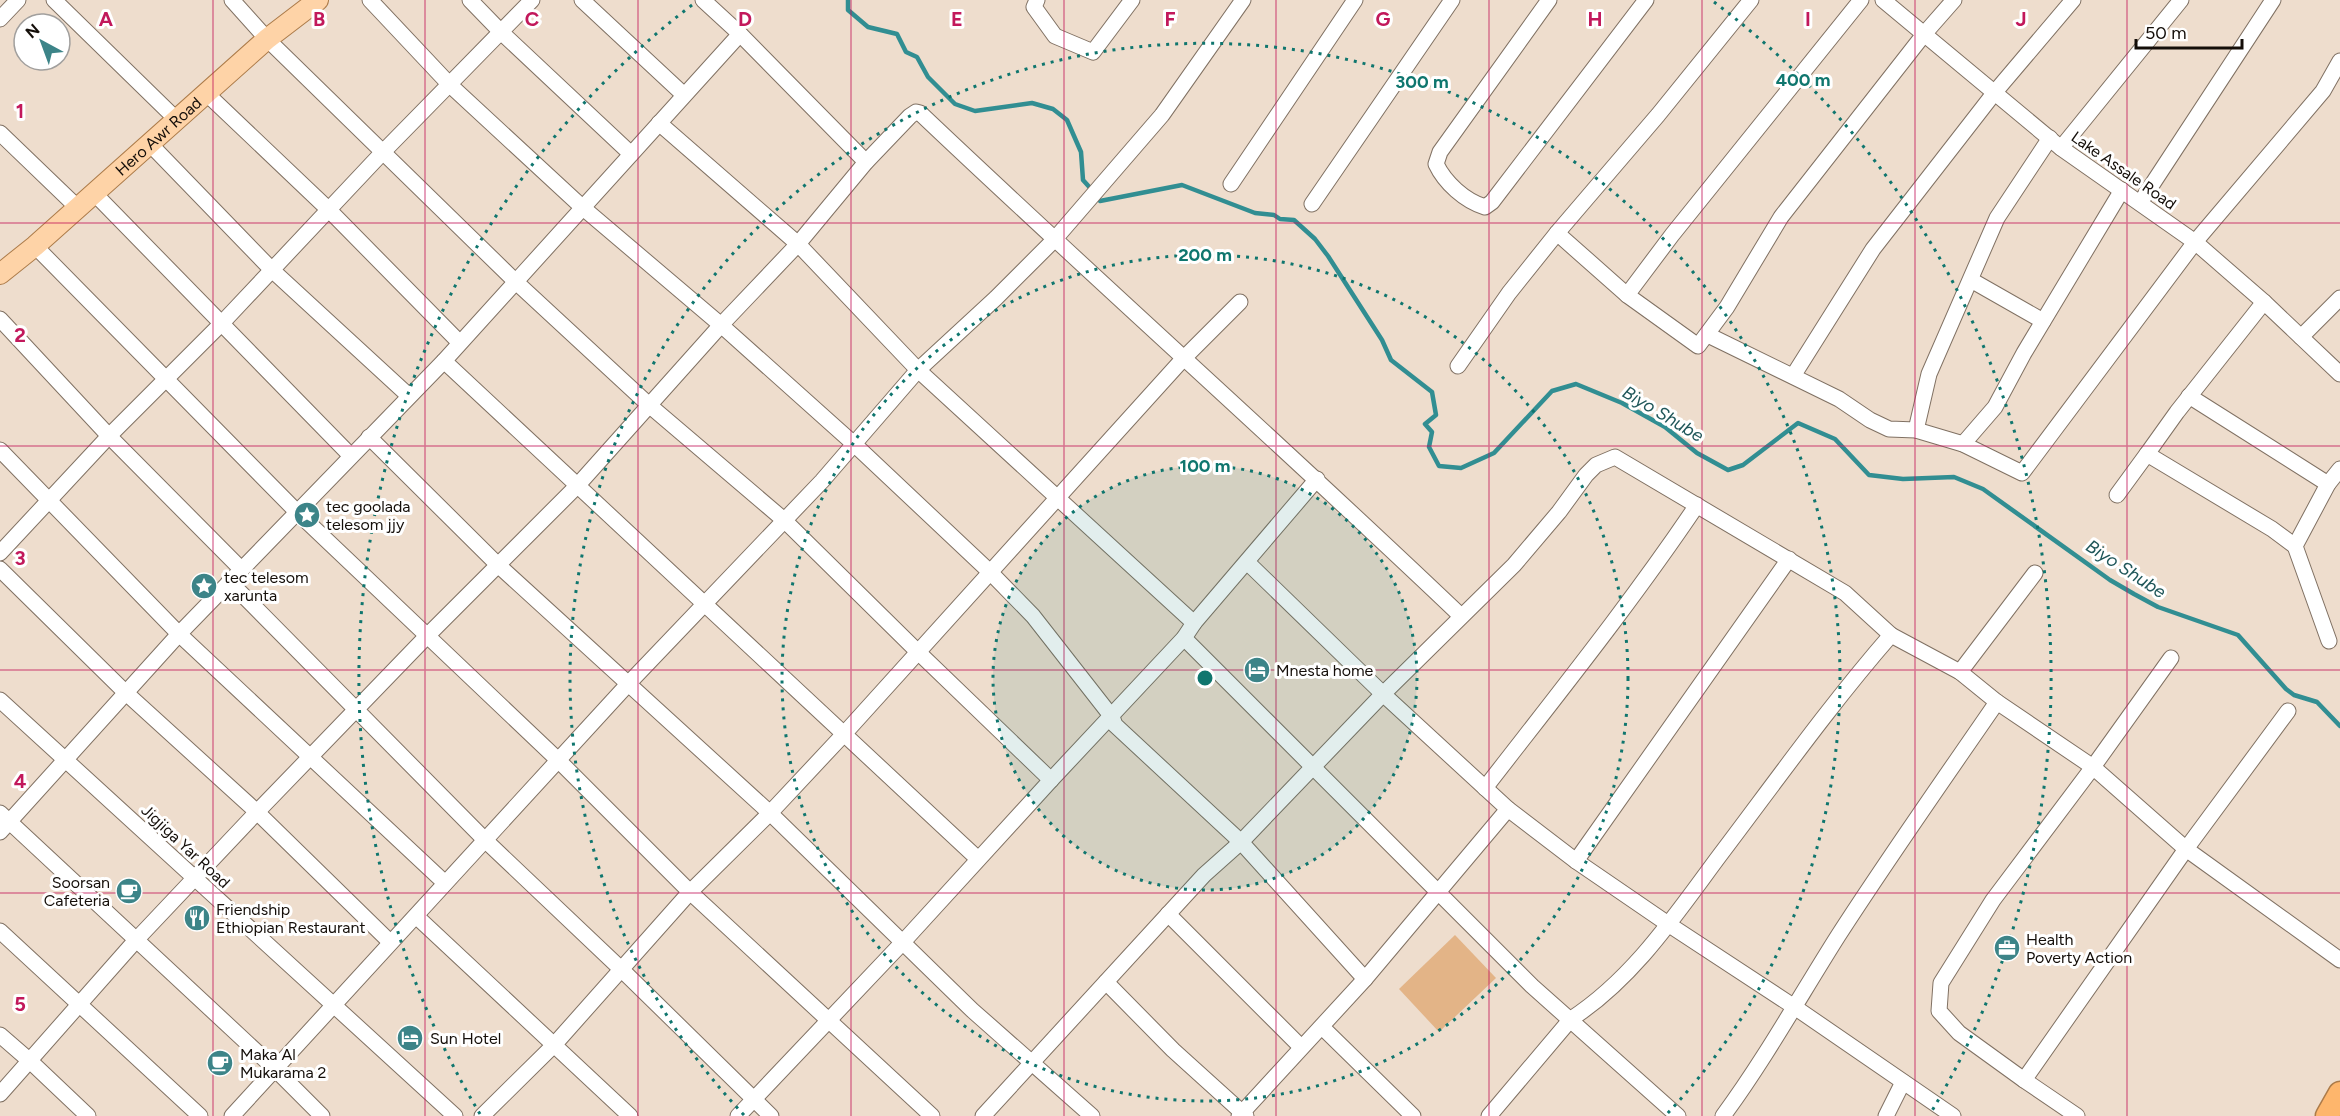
<svg xmlns="http://www.w3.org/2000/svg" width="2340" height="1116" font-family="Figtree,sans-serif">
	<style>
		.green { fill: #e3b487 }
		.lines { fill: none; stroke-linecap: round; stroke-linejoin: round }
		.stream { stroke: #318e92; stroke-width: 4.5 }
		.minor-casing { stroke: #807163; stroke-width: 17 }
		.major-casing { stroke: #ac7b49; stroke-width: 22 }
		.highway-casing { stroke: #ac7b49; stroke-width: 25 }
		.minor { stroke: #fff; stroke-width: 15 }
		.major { stroke: #fed3a7; stroke-width: 20 }
		.highway { stroke: #feb66c; stroke-width: 22 }
		.grid { fill: none; stroke: #c2185b; stroke-width: 1.5; stroke-opacity: 0.55 }
		.ring { fill: none; stroke: #0f766e; stroke-width: 3; stroke-dasharray: 3 6 }
		.labels { text-anchor: middle; stroke-width: 6; stroke-linejoin: round; paint-order: stroke }
		.street-label { font-size: 16px; fill: #140e09; stroke: #fff }
		.poi-label { font-size: 16px; fill: #140e09; stroke: #fff; text-anchor: start }
		.water-label { font-size: 18px; font-style: italic; fill: #20575a; stroke: #fff }
		.grid-label { font-size: 20px; text-anchor: middle; font-weight: bold; fill: #c2185b; stroke: #fff; stroke-width: 6; stroke-linejoin: round; paint-order: stroke }
		.centre { fill: #0f766e; stroke: #fff; stroke-width: 3 }
		.ring-label { font-size: 18px; text-anchor: middle; font-weight: bold; fill: #0f766e; stroke: #fff; stroke-width: 6; stroke-linejoin: round; paint-order: stroke }
	</style>
	<rect width="100%" height="100%" fill="#eeddcd"/>
	<!-- green -->
	<polygon class="green" points="1455,935 1496,978 1439,1032 1399,989"/>
	<g class="lines">
		<!-- stream -->
		<g class="stream">
			<polyline points="848,0 848,10 868,27 897,34 906,52 917,57 928,77 955,104 975,111 1032,103 1053,109 1067,120 1081,152 1083,180 1092,190"/>
			<polyline points="1097,197 1100,201 1182,185 1255,213 1274,215 1280,219 1294,220 1315,239 1328,256 1382,340 1391,360 1432,392 1436,415 1425,424 1432,432 1429,447 1439,466 1461,468 1494,453 1552,391 1576,384 1622,403 1665,427 1697,453 1728,470 1743,465 1798,423 1835,439 1869,475 1903,479 1954,477 1983,489 2110,580 2134,594 2158,607 2238,635 2286,689 2294,695 2317,702 2340,726"/>
		</g>
		<defs>
			<g id="minor">
				<polyline points="54,0 176,119"/>
				<polyline points="232,0 267,39 516,282 649,405 784,520 917,651 1051,780"/>
				<polyline points="370,0 450,85 582,207 721,325 854,444 991,573 1033,616 1112,717 1115,725 1241,842 1365,979"/>
				<polyline points="470,0 501,32 631,154"/>
				<polyline points="582,0 684,95"/>
				<polyline points="703,0 740,34 866,162"/>
				<polyline points="1037,0 1034,7 1055,36 1093,52 1132,0"/>
				<path d="M1549,0L1440,152L1436,164C1445,183 1465,201 1485,207L1492,202L1646,0"/>
				<polyline points="1883,0 2061,148 2195,242 2264,302 2340,374"/>
				<polyline points="0,19 18,0"/>
				<polyline points="207,94 329,210 459,342"/>
				<polyline points="659,123 798,244 918,370 1194,623"/>
				<polyline points="0,133 78,208"/>
				<polyline points="149,143 272,270 409,396"/>
				<polyline points="2061,148 2181,0"/>
				<polyline points="1231,184 1355,0"/>
				<polyline points="94,193 351,456"/>
				<polyline points="2140,203 2273,0"/>
				<polyline points="1312,204 1452,0"/>
				<polyline points="1557,233 1627,295 1698,346 1727,307 1781,217 1925,33 1954,0"/>
				<polyline points="35,246 297,512 558,760 690,892 932,1116"/>
				<polyline points="1971,280 2043,321"/>
				<polyline points="1627,295 1672,235 1861,0"/>
				<polyline points="2264,302 2177,412 2147,454 2272,529 2295,546"/>
				<polyline points="0,319 109,436 241,569"/>
				<polyline points="1708,335 1839,399 1870,420 1889,429 1916,430 1963,444 2022,473 2195,242 2323,91 2340,61"/>
				<polyline points="2301,337 2340,298"/>
				<polyline points="444,361 978,859"/>
				<polyline points="1458,366 1509,293 1557,233 1658,115 1751,0"/>
				<polyline points="1793,376 1873,249 1995,92 2073,0"/>
				<polyline points="2189,396 2328,484"/>
				<polyline points="1916,430 1929,374 1997,218 2050,138"/>
				<polyline points="369,437 498,565 770,813 972,1010 1092,1116"/>
				<polyline points="1963,444 1995,407 2024,353 2122,190"/>
				<polyline points="0,450 179,634 445,883"/>
				<polyline points="2117,495 2147,454"/>
				<polyline points="0,553 109,436 222,323 382,153 532,0"/>
				<polyline points="1247,562 1383,694 1508,809 1576,861 1668,924 1793,1006 1953,1116"/>
				<polyline points="0,569 125,692 257,812 390,942"/>
				<polyline points="229,581 486,841 622,970 771,1116"/>
				<polyline points="1184,638 1532,986 1678,1116"/>
				<polyline points="2329,641 2295,546 2328,484 2340,469"/>
				<polyline points="2171,658 2093,767 1993,900 1941,983 1939,1011 1959,1033 2024,1080 2186,849 2288,711"/>
				<polyline points="1960,672 2035,573"/>
				<polyline points="0,700 455,1116"/>
				<path d="M1485,788C1557,695 1631,603 1697,505"/>
				<polyline points="0,813 274,1068 322,1116"/>
				<polyline points="0,832 179,634 444,361 740,34"/>
				<polyline points="1576,861 1789,559"/>
				<polyline points="1168,914 1301,1047"/>
				<polyline points="416,916 630,1116"/>
				<polyline points="0,931 200,1116"/>
				<polyline points="1106,982 1173,1050 1246,1116"/>
				<polyline points="1322,1027 1413,1116"/>
				<polyline points="0,1035 30,1061 88,1116"/>
				<polyline points="2024,1080 2077,1116"/>
				<path d="M0,1094L137,939L257,812L428,635L577,486L721,325L798,244L866,162L910,116L916,112L920,113C1099,283 1283,446 1461,616"/>
				<polyline points="232,1116 629,683 822,481 918,370 996,298 1054,240 1162,115 1243,0"/>
				<polyline points="482,1116 554,1045 690,892 770,813 844,734 1183,359 1240,302"/>
				<polyline points="738,1116 903,942 1051,780 1184,638 1194,623 1317,479"/>
				<polyline points="983,1116 1204,875 1241,842 1383,694 1514,565 1559,512 1586,475 1596,465 1615,457 1845,593 1891,635"/>
				<polyline points="1239,1116 1365,979 1508,809"/>
				<path d="M1489,1116L1571,1019C1634,978 1676,914 1720,855C1776,781 1830,705 1891,635L1960,672L1997,702L2093,767L2186,849L2340,960"/>
				<path d="M1723,1116C1765,1059 1800,996 1838,936C1889,857 1944,779 1997,702"/>
				<polyline points="1886,1116 1903,1082"/>
			</g>
			<g id="major">
				<path id="s1" d="M0,274L35,246L267,39L318,0"/>
			</g>
			<polyline id="highway" points="2327,1116 2340,1093"/>
		</defs>
		<!-- minor casing -->
		<use href="#minor" class="minor-casing"/>
		<!-- major casing -->
		<use href="#major" class="major-casing"/>
		<!-- highway casing -->
		<use href="#highway" class="highway-casing"/>
		<!-- minor -->
		<use href="#minor" class="minor"/>
		<!-- major -->
		<use href="#major" class="major"/>
		<!-- highway -->
		<use href="#highway" class="highway"/>
	</g>
	<!-- grid -->
	<path class="grid" d="M213,0V1116M425,0V1116M638,0V1116M851,0V1116M1064,0V1116M1276,0V1116M1489,0V1116M1702,0V1116M1915,0V1116M2127,0V1116M0,223H2340M0,446H2340M0,670H2340M0,893H2340"/>
	<!-- distance rings -->
	<circle cx="1205" cy="678" r="212" fill="#0f766e" fill-opacity=".12"/>
	<g class="ring">
		<circle cx="1205" cy="678" r="212"/>
		<circle cx="1205" cy="678" r="423"/>
		<path d="M744 1115A635 635 0 1 1 1666 1115"/>
		<path d="M480 1114A846 846 0 0 1 696 2M1714 2A846 846 0 0 1 1930 1114"/>
	</g>
	<!-- icons -->
	<defs>
		<symbol id="sight-disc" viewBox="-11 -11 22 22"><circle r="9.5" fill="#3c8488" stroke="#fff"/><path d="M0-6L1.8-2.2L6-1.7L2.9 1.2L3.7 5.4L0 3.3L-3.7 5.4L-2.9 1.2L-6-1.7L-1.8-2.2Z" fill="#fff"/></symbol>
		<symbol id="hotel-disc" viewBox="-11 -11 22 22"><circle r="9.5" fill="#3c8488" stroke="#fff"/><path d="M-6-4.5h1.5V1H6V5H4.5V3h-9V5H-6ZM-4 0a1.8 1.8 0 1 1 3.6 0ZM.5 0V-2.5h3Q6-2.5 6 0Z" fill="#fff"/></symbol>
		<symbol id="cafe-disc" viewBox="-11 -11 22 22"><circle r="9.5" fill="#3c8488" stroke="#fff"/><path d="M-5.5-4.5H6V0H3Q3 3.5 0 3.5H-2.5Q-5.5 3.5-5.5 0ZM3-3.2v2h1.7v-2ZM-6 4.5H4V6H-6Z" fill="#fff"/></symbol>
		<symbol id="restaurant-disc" viewBox="-11 -11 22 22"><circle r="9.5" fill="#3c8488" stroke="#fff"/><path d="M-5-6h1v4h1v-4h1v4h1v-4h1v5L-1.5 .5V6h-2V.5L-5-1ZM5-6V6H3V1.5H1.5Q1.5-4 5-6Z" fill="#fff"/></symbol>
		<symbol id="office-disc" viewBox="-11 -11 22 22"><circle r="9.5" fill="#3c8488" stroke="#fff"/><path d="M-6-3h4V-5.5h4V-3h4V5H-6ZM-1-4.5V-3h2v-1.5ZM-6 0V1H6V0Z" fill="#fff"/></symbol>
	</defs>
	<g fill-rule="evenodd">
		<use href="#sight-disc" x="292" y="500" width="30" height="30"/>
		<use href="#sight-disc" x="189" y="571" width="30" height="30"/>
		<use href="#hotel-disc" x="1242" y="655" width="30" height="30"/>
		<use href="#cafe-disc" x="114" y="876" width="30" height="30"/>
		<use href="#restaurant-disc" x="182" y="903" width="30" height="30"/>
		<use href="#office-disc" x="1992" y="933" width="30" height="30"/>
		<use href="#hotel-disc" x="395" y="1023" width="30" height="30"/>
		<use href="#cafe-disc" x="205" y="1048" width="30" height="30"/>
	</g>
	<g class="labels">
		<!-- street labels -->
		<g class="street-label">
			<text dy="6" stroke="none"><textPath href="#s1" startOffset="210">Hero Awr Road</textPath></text>
			<text transform="translate(2124 170) rotate(35)" y="6">Lake Assale Road</text>
			<text transform="translate(186 846) rotate(43)" y="6">Jigjiga Yar Road</text>
		</g>
		<!-- poi labels -->
		<g class="poi-label">
			<text x="326" y="512">tec goolada<tspan x="326" dy="18">telesom jjy</tspan></text>
			<text x="224" y="583">tec telesom<tspan x="224" dy="18">xarunta</tspan></text>
			<text x="1276" y="676">Mnesta home</text>
			<text x="110" y="888" text-anchor="end">Soorsan<tspan x="110" dy="18">Cafeteria</tspan></text>
			<text x="216" y="915">Friendship<tspan x="216" dy="18">Ethiopian Restaurant</tspan></text>
			<text x="2026" y="945">Health<tspan x="2026" dy="18">Poverty Action</tspan></text>
			<text x="430" y="1044">Sun Hotel</text>
			<text x="240" y="1060">Maka Al<tspan x="240" dy="18">Mukarama 2</tspan></text>
		</g>
		<!-- water labels -->
		<g class="water-label">
			<text transform="translate(1663 414) rotate(31)" y="6">Biyo Shube</text>
			<text transform="translate(2126 569) rotate(33)" y="6">Biyo Shube</text>
		</g>
	</g>
	<g class="grid-label">
		<text x="106" y="26">A</text>
		<text x="319" y="26">B</text>
		<text x="532" y="26">C</text>
		<text x="745" y="26">D</text>
		<text x="957" y="26">E</text>
		<text x="1170" y="26">F</text>
		<text x="1383" y="26">G</text>
		<text x="1595" y="26">H</text>
		<text x="1808" y="26">I</text>
		<text x="2021" y="26">J</text>
		<text x="20" y="118">1</text>
		<text x="20" y="342">2</text>
		<text x="20" y="565">3</text>
		<text x="20" y="788">4</text>
		<text x="20" y="1011">5</text>
	</g>
	<circle cx="1205" cy="678" r="9" class="centre"/>
	<g class="ring-label">
		<text x="1803" y="86">400 m</text>
		<text x="1422" y="88">300 m</text>
		<text x="1205" y="261">200 m</text>
		<text x="1205" y="472">100 m</text>
	</g>
	<!-- north arrow -->
	<g transform="translate(42 42) rotate(319)"><circle r="28" fill="#ffffff" stroke="#a19f9d" stroke-width="1.5"/>
	<path d="M0-4.5L10 22L0 15L-10 22Z" fill="#3c8488"/>
	<text y="-9" font-size="16" font-weight="bold" text-anchor="middle" fill="#140e09">N</text>
	</g>
	<!-- scale -->
	<path d="M2136 39v9h106v-9" fill="none" stroke="#140e09" stroke-width="3"/>
	<text x="2145" y="39" font-size="18" fill="#140e09" stroke="#ffffff" stroke-width="4.5" paint-order="stroke">50 m</text>
</svg>
